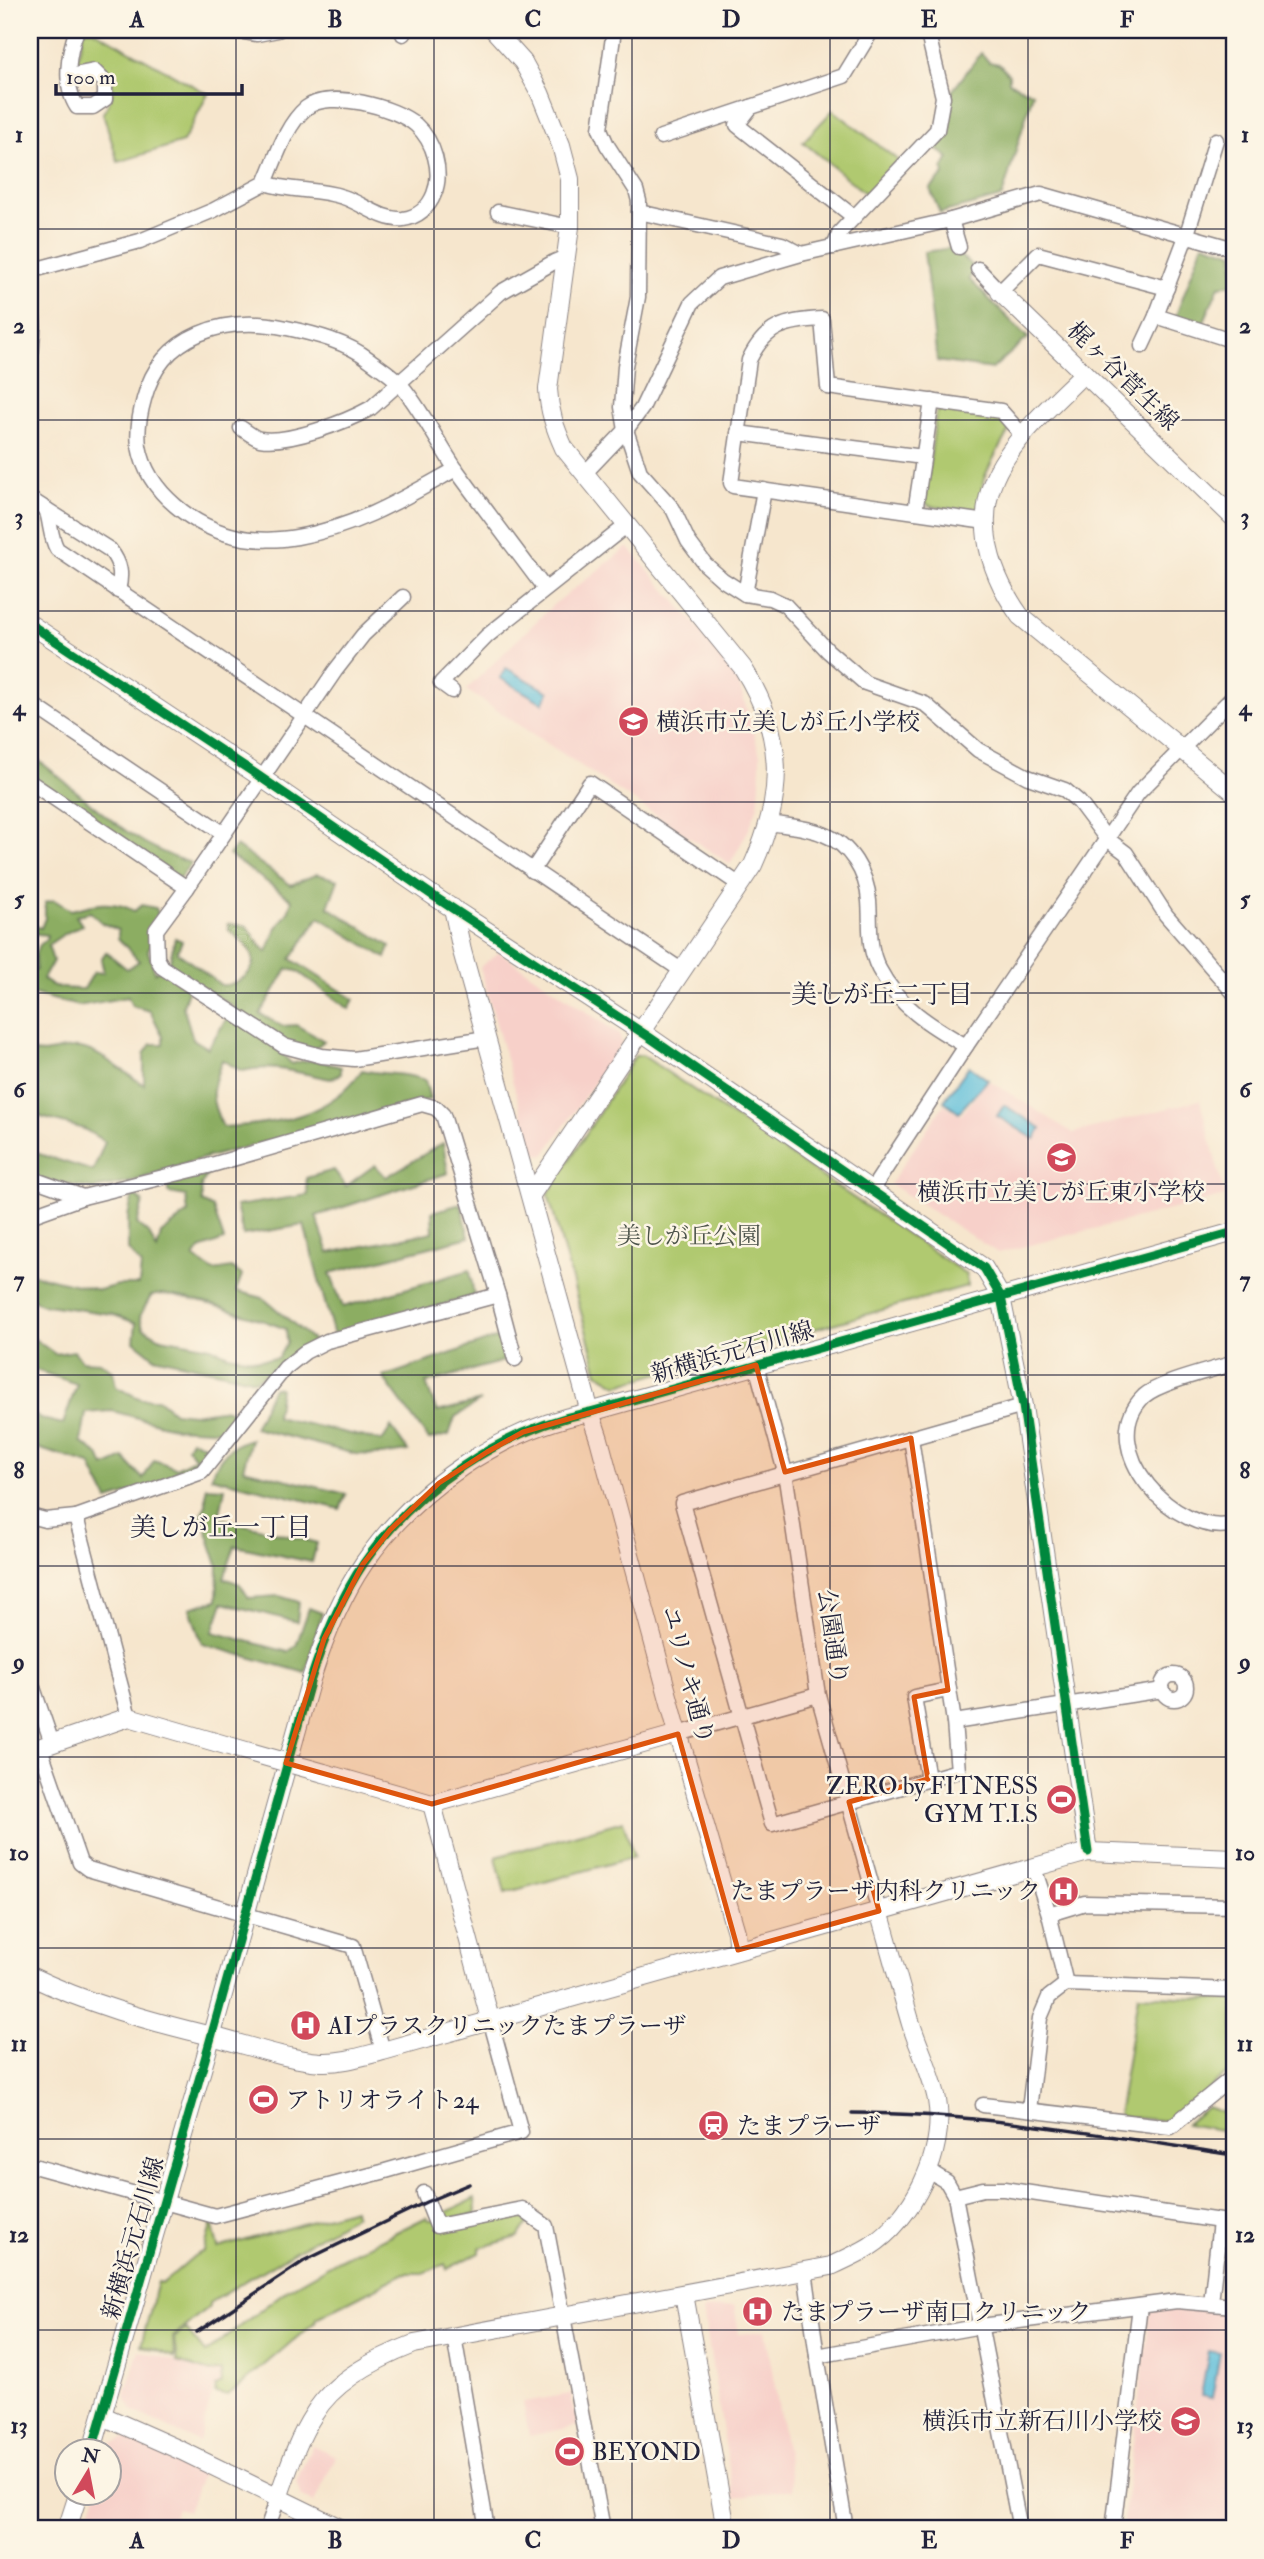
<svg xmlns="http://www.w3.org/2000/svg" width="1264" height="2559" font-family="'IM FELL Double Pica','Noto Serif JP',serif">
	<style>
		.built { fill: #f7d0c9 }
		.green { fill: #b0c96f; stroke: #697655; stroke-width: 2 }
		.forest { fill: #8cad62; stroke: #57684e; stroke-width: 2; fill-rule: evenodd }
		.water { fill: #5cbeda; stroke: #3f708a; stroke-width: 2 }
		.lines { fill: none; stroke-linecap: round; stroke-linejoin: round }
		.minor-casing { stroke: #8c8484; stroke-width: 17 }
		.tertiary-casing { stroke: #8c8484; stroke-width: 20 }
		.minor { stroke: #fff; stroke-width: 14 }
		.tertiary { stroke: #fff; stroke-width: 18 }
		.rail { stroke: #22223b; stroke-width: 3.5 }
		.tertiary-bridge-casing { stroke: #8c8484; stroke-width: 20; stroke-linecap: butt }
		.tertiary-bridge { stroke: #fff; stroke-width: 18 }
		.cycleway-casing { stroke: #fcf5e5; stroke-width: 13 }
		.cycleway { stroke: #00873e; stroke-width: 9 }
		.marked { fill: #de560e; fill-opacity: 0.2; stroke: #de560e; stroke-width: 5; stroke-linejoin: round }
		.grid { fill: none; stroke: #22223b; stroke-width: 2; stroke-opacity: 0.55 }
		.labels { text-anchor: middle; stroke-width: 5; stroke-linejoin: round; paint-order: stroke }
		.street-label { font-size: 24px; fill: #22223b; stroke: #fcf5e5 }
		.poi-label { font-size: 24px; fill: #22223b; stroke: #fcf5e5; text-anchor: start }
		.park-label { font-size: 24px; fill: #4d544b; stroke: #fcf5e5 }
		.neighbourhood-label { font-size: 26px; fill: #22223b; stroke: #fcf5e5 }
		.neatline { fill: none; stroke: #22223b; stroke-width: 2.5 }
		.grid-label { font-size: 23px; text-anchor: middle; font-weight: bold; fill: #22223b }
	</style>
	<rect width="100%" height="100%" fill="#fcf5e5"/>
	<filter id="ink" filterUnits="userSpaceOnUse"><feTurbulence type="fractalNoise" baseFrequency=".0143" numOctaves="2"/><feDisplacementMap in="SourceGraphic" scale="14" xChannelSelector="R" yChannelSelector="G"/><feConvolveMatrix kernelMatrix="1 2 1 2 8 2 1 2 1" color-interpolation-filters="sRGB"/></filter>
	<filter id="wash" filterUnits="userSpaceOnUse"><feTurbulence type="fractalNoise" baseFrequency=".00686" numOctaves="4" result="noise"/><feDisplacementMap in="SourceGraphic" scale="28" xChannelSelector="R" yChannelSelector="G"/><feGaussianBlur stdDeviation="1.57" result="paint"/><feColorMatrix in="noise" values="0 0 0 0 0 0 0 0 0 0 0 0 0 0 0 0 0 1.4 0 .05"/><feComposite in="paint" operator="in"/></filter>
	<g filter="url(#wash)">
		<rect width="100%" height="100%" fill="#f6e6cd"/>
		<!-- built -->
		<g class="built">
			<polygon points="628,547 735,670 760,755 760,784 758,805 749,829 730,864 466,690 553,605"/>
			<polygon points="499,952 619,1034 622,1043 544,1155 533,1153 480,967"/>
			<polygon points="988,1080 1073,1133 1200,1100 1225,1196 998,1253 890,1184 944,1104 961,1115"/>
			<polygon points="734,2305 739,2334 765,2330 793,2489 734,2498 703,2310"/>
			<polygon points="1186,2306 1234,2313 1234,2529 1122,2529 1151,2307"/>
			<polygon points="139,2350 210,2372 220,2372 222,2383 214,2387 199,2442 132,2410 125,2396"/>
			<polygon points="571,2394 578,2426 529,2436 523,2402"/>
			<polygon points="127,2437 202,2474 188,2511 177,2508 169,2529 85,2529 96,2493 108,2492 109,2455 112,2443"/>
			<polygon points="312,2445 336,2456 314,2503 301,2496 296,2482"/>
			<polygon points="594,2515 597,2529 564,2529 563,2519"/>
		</g>
		<!-- green -->
		<g class="green">
			<path d="M84,30H93L208,94L183,142L118,162L103,113C118,90 114,83 99,62L77,61Z"/>
			<polygon points="833,110 899,161 866,194 803,142"/>
			<path d="M941,408L995,415L1010,429C1000,446 991,461 984,479C981,490 982,502 976,512L929,506L925,502L936,413Z"/>
			<polygon points="642,1055 966,1274 967,1286 618,1385 598,1373 548,1194 635,1056"/>
			<polygon points="623,1821 634,1857 505,1893 496,1857"/>
			<polygon points="1138,1995 1234,2000 1233,2068 1176,2117 1167,2121 1118,2116"/>
			<polygon points="1207,2107 1227,2114 1227,2131 1186,2124"/>
			<polygon points="475,2198 476,2214 440,2221 438,2213 443,2214"/>
			<polygon points="354,2209 355,2215 209,2303 209,2306 173,2337 174,2357 141,2345 158,2282 163,2283 194,2256 204,2251 212,2222 218,2248"/>
			<polygon points="521,2212 531,2218 518,2237 479,2248 479,2253 447,2269 445,2264 423,2273 405,2273 316,2318 315,2322 228,2396 215,2393 216,2386 222,2383 221,2371 211,2372 177,2362 174,2338 186,2329 205,2353 288,2289 339,2260 427,2217 428,2220"/>
		</g>
		<!-- forest -->
		<g class="forest">
			<polygon points="981,53 989,62 999,64 1009,75 1009,82 1033,93 1002,197 940,213 930,189 944,174 943,169 949,158 933,146 941,135 946,120 950,94"/>
			<polygon points="1203,243 1234,253 1234,284 1219,286 1202,326 1175,318"/>
			<polygon points="951,248 975,268 969,279 1028,338 992,369 937,361 924,252"/>
			<path d="M30,754C85,794 124,843 191,863L179,879L30,779Z"/>
			<path d="M236,846L291,885L317,874L338,880L328,907L390,946L386,958L319,917L291,959L354,999L349,1009L297,971L287,969L260,1014L282,1026L296,1025L324,1041L314,1049L273,1045L292,1064C309,1057 323,1062 341,1067V1074L331,1079C301,1074 273,1063 242,1071L222,1060C211,1091 208,1097 223,1127C276,1124 330,1117 362,1070C384,1075 404,1072 425,1080L430,1099L197,1160L131,1182L94,1189L43,1180L30,1175V1151L93,1171L105,1142L84,1129L30,1114V1051C48,1057 62,1046 80,1048C98,1050 128,1075 144,1085V1054L151,1044H163V1036L150,1011L132,1006L128,997L78,1006L30,993V972L36,970C34,956 34,948 46,940L47,935L30,933V925L41,928L45,918V902L54,900L71,910C94,904 113,899 134,911L142,905L156,908L159,916L148,951L155,972L169,965L175,938L182,941L177,952L221,985C236,987 258,972 252,955C248,944 239,938 229,931L228,924L247,926L259,944L267,952L276,929L288,912L292,900L229,855ZM90,912L102,923L118,930V938L139,961L127,969L106,952L101,959L104,973L94,972L84,989C69,989 55,990 43,979L53,961L48,945L64,934L82,925L76,916ZM191,981L234,1007L208,1048L193,1039L183,1006Z"/>
			<polygon points="443,1143 448,1173 316,1216 329,1253 433,1232 432,1212 461,1204 469,1237 330,1273 343,1307 470,1270 474,1296 334,1336 304,1225 243,1235 236,1206 308,1195 306,1178 334,1170 346,1186 375,1165 386,1177"/>
			<path d="M207,1175L201,1185L202,1202L213,1208L224,1240L200,1249L194,1258L214,1271L231,1268L242,1275L236,1291L263,1298L314,1341L282,1364L255,1380L154,1357L134,1341L136,1323L111,1314L40,1304L30,1297V1274L99,1290L118,1285H139L141,1265L128,1250V1216L133,1194L143,1202L137,1224L149,1234L157,1250L161,1234L188,1213L186,1196L168,1193V1182ZM162,1294C204,1300 246,1314 286,1329L287,1342L278,1358L258,1360L228,1355L211,1347L161,1338L143,1328L140,1316L151,1296Z"/>
			<polygon points="501,1336 507,1360 426,1383 437,1412 481,1401 455,1417 449,1435 429,1440 383,1377"/>
			<polygon points="33,1338 55,1354 74,1351 82,1361 100,1362 113,1371 116,1387 141,1399 158,1399 174,1412 193,1414 227,1409 237,1419 226,1431 176,1428 112,1411 86,1413 81,1442 99,1455 104,1467 124,1458 143,1479 154,1460 176,1468 196,1458 187,1447 191,1440 209,1447 207,1459 185,1476 108,1500 90,1464 30,1446 30,1411 42,1419 63,1424 77,1384 30,1368 30,1339"/>
			<polygon points="273,1387 280,1388 276,1417 382,1441 391,1427 408,1451 381,1455 355,1454 254,1428"/>
			<path d="M251,1439L243,1469L346,1494L340,1509L211,1477C219,1457 230,1444 251,1439Z"/>
			<polygon points="206,1487 225,1488 219,1518 317,1543 312,1562 235,1546 224,1578 240,1584 249,1598 279,1596 299,1602 297,1622 223,1603 213,1632 288,1652 296,1646 309,1608 322,1613 306,1673 202,1644 190,1608 217,1600 218,1565 201,1514 206,1505"/>
		</g>
		<!-- water -->
		<g class="water">
			<polygon points="506,668 549,692 543,703 500,678"/>
			<polygon points="969,1066 988,1080 959,1112 944,1101"/>
			<polygon points="1004,1105 1041,1128 1035,1139 997,1116"/>
			<polygon points="1209,2351 1220,2353 1212,2398 1201,2396"/>
		</g>
	</g>
	<g filter="url(#ink)">
		<g class="lines">
			<defs>
				<g id="minor">
					<polyline points="232,30 257,34 278,30"/>
					<polyline points="614,30 600,129 607,145 636,190 639,201 638,297 625,366 622,407 626,430 640,472 673,509 688,541 705,564 723,580 745,594 770,598 785,605 828,651 865,683 925,704 978,750 1028,777 1065,790 1079,802 1106,838 1126,853 1166,915 1234,993"/>
					<polyline points="403,34 405,30"/>
					<path d="M69,76L94,71L105,82V99L93,107H77C63,86 68,53 77,30"/>
					<polyline points="751,107 737,125 854,217"/>
					<polyline points="661,137 844,76 872,30"/>
					<polyline points="498,212 570,227"/>
					<polyline points="639,212 782,244 801,254"/>
					<polyline points="951,220 959,247"/>
					<polyline points="834,247 840,232 937,130 943,97 927,30"/>
					<polyline points="978,269 1000,292 1038,254 1167,288"/>
					<path d="M30,271L140,241L214,210L265,183C290,192 317,188 343,197C362,203 382,221 403,219C418,217 429,207 434,194C443,172 434,141 416,125C396,107 329,89 306,108C285,126 276,159 265,183"/>
					<polyline points="1156,316 1234,341"/>
					<polyline points="1142,346 1156,316 1187,234 1216,140"/>
					<path d="M241,428C246,431 254,438 260,439C288,444 346,422 371,408L501,292L554,262L566,257"/>
					<polyline points="738,433 923,457"/>
					<path d="M456,469C404,498 357,527 297,537C281,540 255,541 239,537C195,528 147,493 139,446C137,431 140,413 144,399C161,333 226,315 287,328C315,334 347,342 370,360C379,367 391,374 399,383C420,406 438,444 457,471C486,511 516,550 545,589"/>
					<polyline points="585,473 626,430 642,408 692,303 719,278 801,254 951,220 1041,194 1234,249"/>
					<path d="M30,499L110,550C121,564 122,574 118,591"/>
					<path d="M46,509C51,523 50,537 57,549L681,970"/>
					<polyline points="915,512 932,401"/>
					<path d="M986,522L733,486L731,483L749,360C766,325 786,321 822,319L828,387L1001,411L1023,436"/>
					<polyline points="745,594 764,490"/>
					<polyline points="403,597 363,635 335,671 187,888 156,930 157,958 162,967 284,1046 322,1056 354,1059 486,1038"/>
					<polyline points="452,691 441,683 487,636 627,525"/>
					<polyline points="30,703 223,833"/>
					<polyline points="30,782 187,888"/>
					<path d="M770,823C787,826 807,827 823,834C850,844 867,873 869,901C871,925 867,946 879,969C898,1006 931,1026 966,1046"/>
					<polyline points="532,871 590,783 740,885"/>
					<polyline points="30,1178 83,1197"/>
					<polyline points="871,1191 966,1046 1138,793 1234,696"/>
					<polyline points="30,1216 83,1197 208,1166 422,1104 436,1108 443,1115 498,1295 515,1359"/>
					<path d="M1234,1363C1213,1370 1160,1382 1144,1396C1092,1447 1176,1539 1234,1524"/>
					<polyline points="756,1365 785,1472 818,1695 879,1911"/>
					<polyline points="911,1438 954,1722 1163,1690"/>
					<polyline points="30,1516 45,1520 76,1517 129,1717"/>
					<polyline points="76,1517 202,1472 285,1368 305,1352 327,1341 498,1295"/>
					<circle cx="1174" cy="1687" r="12"/>
					<polyline points="30,1679 52,1743"/>
					<polyline points="954,1722 958,1771 772,1824 682,1503 1023,1406"/>
					<polyline points="678,1734 818,1695"/>
					<polyline points="40,1748 80,1863 88,1869 353,1946 383,2051"/>
					<polyline points="928,1779 914,1697 948,1690"/>
					<polyline points="1034,1868 1049,1914 1066,1984"/>
					<polyline points="1049,1914 1085,1903 1234,1906"/>
					<polyline points="983,2105 1171,2127 1234,2076"/>
					<polyline points="1029,2110 1040,2018 1049,1997 1066,1984 1234,1990"/>
					<polyline points="30,2165 215,2216 382,2172 521,2132 490,2019"/>
					<polyline points="929,2171 947,2182 955,2196 1020,2529"/>
					<polyline points="424,2193 437,2226 522,2209 546,2226 603,2529"/>
					<polyline points="955,2196 983,2189 1004,2189 1234,2223"/>
					<polyline points="805,2271 817,2356 846,2529"/>
					<polyline points="1211,2303 1220,2222"/>
					<polyline points="454,2336 487,2529"/>
					<polyline points="817,2356 981,2326 1177,2301 1234,2306"/>
					<polyline points="267,2529 278,2498"/>
					<polyline points="1113,2529 1140,2306"/>
				</g>
				<g id="tertiary">
					<path d="M494,30L523,62L540,93L561,145L570,179V227L548,389C549,411 555,428 564,448L743,668C785,735 785,794 753,865L531,1195"/>
					<polyline points="1000,292 1234,518"/>
					<polyline points="30,305 32,326 30,351"/>
					<path d="M1084,373C1058,399 1028,425 1007,456C970,509 986,568 1020,616L1234,792"/>
					<polyline points="30,624 253,772 435,897 649,1037 984,1268 1001,1297 1023,1406 1088,1852"/>
					<polyline points="453,908 462,951 590,1412 599,1439 675,1722 736,1932 738,1950"/>
					<polyline points="30,1751 129,1717 253,1753"/>
					<polyline points="324,1773 432,1804 678,1734"/>
					<polyline points="432,1804 490,2019"/>
					<path d="M30,1976C88,2004 149,2021 211,2036C247,2045 284,2059 321,2062C342,2063 363,2056 383,2051L1088,1852L1234,1858"/>
					<polyline points="684,2294 726,2529"/>
					<polyline points="103,2416 182,2451 342,2529"/>
					<path d="M92,2450L205,2059L311,1679C324,1639 340,1598 364,1563C416,1488 500,1430 590,1412L1234,1232"/>
					<path d="M278,2498C288,2470 297,2440 314,2414C335,2379 378,2358 414,2344L831,2266C844,2260 857,2254 869,2247C913,2219 946,2152 937,2100C932,2074 919,2049 911,2024C900,1987 890,1949 879,1911"/>
					<polyline points="67,2529 79,2492"/>
				</g>
			</defs>
			<!-- minor casing -->
			<use href="#minor" class="minor-casing"/>
			<!-- tertiary casing -->
			<use href="#tertiary" class="tertiary-casing"/>
			<!-- minor -->
			<use href="#minor" class="minor"/>
			<!-- tertiary -->
			<use href="#tertiary" class="tertiary"/>
			<!-- rail -->
			<g class="rail">
				<path d="M852,2113C981,2113 1107,2136 1234,2155"/>
				<polyline points="197,2332 304,2261 426,2202 469,2184"/>
			</g>
			<defs>
				<polyline id="tertiary-bridge" points="253,1753 324,1773"/>
			</defs>
			<!-- tertiary-bridge casing -->
			<use href="#tertiary-bridge" class="tertiary-bridge-casing"/>
			<!-- tertiary-bridge -->
			<use href="#tertiary-bridge" class="tertiary-bridge"/>
			<defs>
				<g id="cycleway">
					<polyline points="30,624 253,772 435,897 649,1037 984,1268 1001,1297 1023,1406 1088,1852"/>
					<path d="M92,2450L205,2059L311,1679C324,1639 340,1598 364,1563C416,1488 500,1430 590,1412L1234,1232"/>
				</g>
			</defs>
			<!-- cycleway casing -->
			<use href="#cycleway" class="cycleway-casing"/>
			<!-- cycleway -->
			<use href="#cycleway" class="cycleway"/>
		</g>
	</g>
	<!-- marked area -->
	<path class="marked" d="M756,1365L785,1472L911,1438L948,1690L914,1697L928,1779L849,1802L879,1911L738,1950L678,1734L432,1804L286,1763L324,1639L363,1564L390,1530L439,1483L487,1452L523,1432Z"/>
	<!-- grid -->
	<path class="grid" d="M236,30V2529M434,30V2529M632,30V2529M830,30V2529M1028,30V2529M30,229H1234M30,420H1234M30,611H1234M30,802H1234M30,993H1234M30,1184H1234M30,1375H1234M30,1566H1234M30,1757H1234M30,1948H1234M30,2139H1234M30,2330H1234"/>
	<!-- icons -->
	<defs>
		<symbol id="school-disc" viewBox="-11 -11 22 22"><circle r="9.5" fill="#d1495b" stroke="#fcf5e5"/><path d="M0-5L7-2L0 1L-7-2ZM-4 1L0 2.5L4 1V4Q0 6-4 4Z" fill="#fff"/></symbol>
		<symbol id="stadium-disc" viewBox="-11 -11 22 22"><circle r="9.5" fill="#d1495b" stroke="#fcf5e5"/><path d="M0-5a6.5 5 0 1 0 0 10a6.5 5 0 1 0 0-10ZM-3.5-1.8h7v3.6h-7Z" fill="#fff"/></symbol>
		<symbol id="hospital-disc" viewBox="-11 -11 22 22"><circle r="9.5" fill="#d1495b" stroke="#fcf5e5"/><path d="M-5-5h3v3.5h4V-5h3V5h-3V1.5h-4V5h-3Z" fill="#fff"/></symbol>
		<symbol id="station-disc" viewBox="-11 -11 22 22"><circle r="9.5" fill="#d1495b" stroke="#fcf5e5"/><path d="M-3-6H3Q5-6 5-4V2Q5 4 3 4L4.5 6H3L1.5 4h-3L-3 6H-4.5L-3 4Q-5 4-5 2V-4Q-5-6-3-6ZM-3.5-4v3h7v-3ZM-3.5 1v1.5H-2V1ZM2 1v1.5H3.5V1Z" fill="#fff"/></symbol>
	</defs>
	<g fill-rule="evenodd">
		<use href="#school-disc" x="616" y="704" width="35" height="35"/>
		<use href="#school-disc" x="1044" y="1140" width="35" height="35"/>
		<use href="#stadium-disc" x="1044" y="1782" width="35" height="35"/>
		<use href="#hospital-disc" x="1046" y="1874" width="35" height="35"/>
		<use href="#hospital-disc" x="288" y="2008" width="35" height="35"/>
		<use href="#stadium-disc" x="246" y="2082" width="35" height="35"/>
		<use href="#station-disc" x="696" y="2108" width="35" height="35"/>
		<use href="#hospital-disc" x="740" y="2294" width="35" height="35"/>
		<use href="#school-disc" x="1168" y="2404" width="35" height="35"/>
		<use href="#stadium-disc" x="552" y="2434" width="35" height="35"/>
	</g>
	<g class="labels">
		<!-- street labels -->
		<g class="street-label">
			<text transform="translate(1123 376) rotate(44)" y="8">梶ヶ谷菅生線</text>
			<text transform="translate(732 1352) rotate(-16)" y="8">新横浜元石川線</text>
			<text transform="translate(833 1637) rotate(82)" y="8">公園通り</text>
			<text transform="translate(688 1675) rotate(75)" y="8">ユリノキ通り</text>
			<text transform="translate(133 2238) rotate(-74)" y="8">新横浜元石川線</text>
		</g>
		<!-- poi labels -->
		<g class="poi-label">
			<text x="656" y="730">横浜市立美しが丘小学校</text>
			<text x="1061" y="1200" text-anchor="middle">横浜市立美しが丘東小学校</text>
			<text x="1038" y="1794" text-anchor="end">ZERO by FITNESS<tspan x="1038" dy="28">GYM T.I.S</tspan></text>
			<text x="1041" y="1899" text-anchor="end">たまプラーザ内科クリニック</text>
			<text x="328" y="2034">AIプラスクリニックたまプラーザ</text>
			<text x="286" y="2108">アトリオライト24</text>
			<text x="737" y="2134">たまプラーザ</text>
			<text x="781" y="2320">たまプラーザ南口クリニック</text>
			<text x="1162" y="2429" text-anchor="end">横浜市立新石川小学校</text>
			<text x="592" y="2460">BEYOND</text>
		</g>
		<!-- park labels -->
		<g class="park-label">
			<text x="689" y="1244">美しが丘公園</text>
		</g>
		<!-- neighbourhood labels -->
		<g class="neighbourhood-label">
			<text x="882" y="1003">美しが丘二丁目</text>
			<text x="221" y="1536">美しが丘一丁目</text>
		</g>
	</g>
	<!-- margin -->
	<rect width="1264" height="2559" fill="none" stroke="#fcf5e5" stroke-width="77"/>
	<!-- north arrow -->
	<g transform="translate(88 2472) rotate(10)"><circle r="33" fill="#fcf5e5" stroke="#a5a1a1" stroke-width="2"/>
	<path d="M0-5L12 26L0 18L-12 26Z" fill="#d1495b"/>
	<text y="-10" font-size="19" font-weight="bold" text-anchor="middle" fill="#22223b">N</text>
	</g>
	<!-- scale -->
	<path d="M56 84v10h186v-10" fill="none" stroke="#22223b" stroke-width="3.5"/>
	<text x="66" y="84" font-size="21" fill="#22223b" stroke="#fcf5e5" stroke-width="5" paint-order="stroke">100 m</text>
	<rect x="38" y="38" width="1188" height="2482" class="neatline"/>
	<g class="grid-label">
		<text x="137" y="27">A</text>
		<text x="335" y="27">B</text>
		<text x="533" y="27">C</text>
		<text x="731" y="27">D</text>
		<text x="929" y="27">E</text>
		<text x="1127" y="27">F</text>
		<text x="19" y="142">1</text>
		<text x="1245" y="142">1</text>
		<text x="19" y="333">2</text>
		<text x="1245" y="333">2</text>
		<text x="19" y="524">3</text>
		<text x="1245" y="524">3</text>
		<text x="19" y="715">4</text>
		<text x="1245" y="715">4</text>
		<text x="19" y="906">5</text>
		<text x="1245" y="906">5</text>
		<text x="19" y="1097">6</text>
		<text x="1245" y="1097">6</text>
		<text x="19" y="1287">7</text>
		<text x="1245" y="1287">7</text>
		<text x="19" y="1478">8</text>
		<text x="1245" y="1478">8</text>
		<text x="19" y="1669">9</text>
		<text x="1245" y="1669">9</text>
		<text x="19" y="1860">10</text>
		<text x="1245" y="1860">10</text>
		<text x="19" y="2051">11</text>
		<text x="1245" y="2051">11</text>
		<text x="19" y="2242">12</text>
		<text x="1245" y="2242">12</text>
		<text x="19" y="2433">13</text>
		<text x="1245" y="2433">13</text>
		<text x="137" y="2548">A</text>
		<text x="335" y="2548">B</text>
		<text x="533" y="2548">C</text>
		<text x="731" y="2548">D</text>
		<text x="929" y="2548">E</text>
		<text x="1127" y="2548">F</text>
	</g>
</svg>
